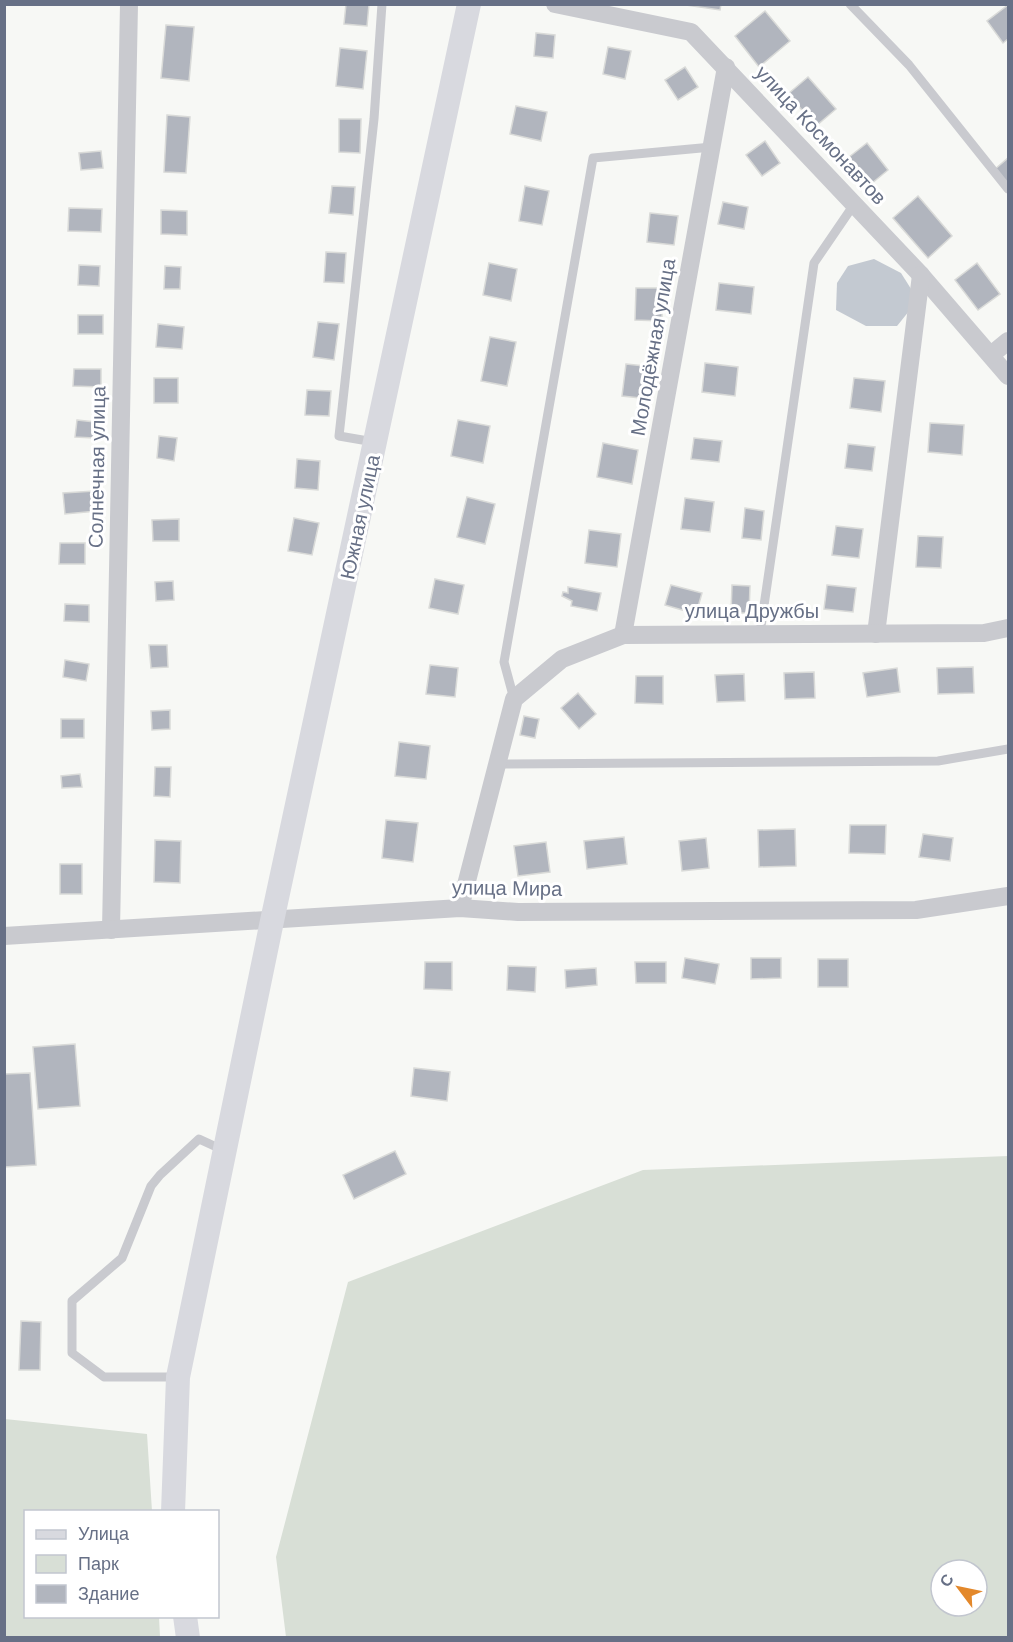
<svg xmlns="http://www.w3.org/2000/svg" width="1013" height="1642" font-family="'DM Sans',sans-serif">
	<style>
		.green { fill: #d8dfd6; fill-rule: evenodd }
		.water { fill: #c3c9d1 }
		.building { fill: #b1b5be; stroke: #d9dad8; stroke-width: 1.5 }
		.lines { fill: none; stroke-linecap: round; stroke-linejoin: round }
		.lane { stroke: #c9cacf; stroke-width: 9 }
		.street { stroke: #c9cacf; stroke-width: 18 }
		.secondary { stroke: #d8d9df; stroke-width: 24 }
		.labels { text-anchor: middle; stroke-width: 6; stroke-linejoin: round; paint-order: stroke }
		.street-label { font-size: 20px; fill: #677086; stroke: #fff }
	</style>
	<rect width="100%" height="100%" fill="#f7f8f5"/>
	<!-- green -->
	<g class="green">
		<path d="M1008,1156V1637H286L276,1557L348,1282L643,1170ZM941,1570H977V1606H941Z"/>
		<polygon points="5,1419 147,1434 152,1511 26,1512 26,1616 159,1617 160,1637 5,1637"/>
	</g>
	<!-- water -->
	<polygon class="water" points="874,259 901,273 918,300 897,326 866,326 836,310 837,283 848,266"/>
	<!-- building -->
	<g class="building">
		<polygon points="346,4 369,4 367,26 344,24"/>
		<polygon points="679,4 721,4 720,10"/>
		<polygon points="1008,5 1008,39 1003,43 987,21"/>
		<polygon points="765,11 790,41 759,67 735,36"/>
		<polygon points="166,25 194,27 189,81 161,78"/>
		<polygon points="536,33 555,35 553,58 534,56"/>
		<polygon points="608,47 631,51 625,79 603,74"/>
		<polygon points="340,48 367,51 363,89 336,86"/>
		<polygon points="685,67 698,87 678,100 665,80"/>
		<polygon points="808,77 836,109 816,126 788,94"/>
		<polygon points="516,106 547,112 541,141 510,134"/>
		<polygon points="167,115 190,117 186,173 164,172"/>
		<polygon points="339,119 361,119 360,153 339,152"/>
		<polygon points="765,141 780,163 762,176 746,155"/>
		<polygon points="867,143 888,170 866,188 844,161"/>
		<polygon points="101,151 103,168 81,170 79,153"/>
		<polygon points="1008,158 1008,187 994,170"/>
		<polygon points="332,186 355,187 353,215 329,213"/>
		<polygon points="525,186 549,191 542,225 519,221"/>
		<polygon points="918,196 952,236 928,258 893,218"/>
		<polygon points="723,202 748,207 744,229 718,224"/>
		<polygon points="69,208 102,209 101,232 68,231"/>
		<polygon points="161,210 187,211 187,235 161,234"/>
		<polygon points="650,213 678,216 674,245 647,242"/>
		<polygon points="326,252 346,253 344,283 324,282"/>
		<polygon points="489,263 517,269 511,301 483,295"/>
		<polygon points="977,263 1000,294 978,310 955,280"/>
		<polygon points="79,265 100,266 99,286 78,285"/>
		<polygon points="165,266 181,267 180,289 164,289"/>
		<polygon points="719,283 754,287 751,314 716,310"/>
		<polygon points="636,288 662,288 662,321 635,320"/>
		<rect x="78" y="315" width="25" height="19"/>
		<polygon points="318,322 339,324 334,360 313,357"/>
		<polygon points="158,324 184,327 182,349 156,347"/>
		<polygon points="490,337 516,342 507,386 481,381"/>
		<polygon points="705,363 738,367 735,396 702,392"/>
		<polygon points="626,364 654,367 650,399 622,396"/>
		<polygon points="74,369 101,369 101,387 73,386"/>
		<rect x="154" y="378" width="24" height="25"/>
		<polygon points="854,378 885,381 881,412 850,408"/>
		<polygon points="307,390 331,391 329,416 305,415"/>
		<polygon points="77,420 95,422 94,438 75,437"/>
		<polygon points="458,420 490,426 483,463 451,456"/>
		<polygon points="930,423 964,425 962,455 928,452"/>
		<polygon points="159,436 177,438 174,461 157,458"/>
		<polygon points="694,438 722,441 719,462 691,459"/>
		<polygon points="603,443 638,450 632,484 597,477"/>
		<polygon points="848,444 875,447 872,471 845,468"/>
		<polygon points="297,459 320,461 318,490 295,488"/>
		<polygon points="95,491 97,511 65,514 63,493"/>
		<polygon points="467,497 495,504 485,544 457,537"/>
		<polygon points="685,498 714,502 710,532 681,529"/>
		<polygon points="745,508 764,511 761,540 742,538"/>
		<polygon points="294,518 319,523 312,555 288,551"/>
		<polygon points="179,519 179,541 153,541 152,520"/>
		<polygon points="836,526 863,529 859,558 832,555"/>
		<polygon points="589,530 621,534 617,567 585,563"/>
		<polygon points="918,536 943,537 941,568 916,567"/>
		<polygon points="60,543 85,543 85,564 59,564"/>
		<polygon points="435,579 464,585 458,614 429,608"/>
		<polygon points="173,581 174,600 156,601 155,582"/>
		<polygon points="671,585 702,593 696,614 665,605"/>
		<polygon points="732,585 750,586 749,613 731,613"/>
		<polygon points="827,585 856,588 853,612 824,609"/>
		<polygon points="568,587 601,593 597,611 571,606 572,601 562,596 563,592 568,593"/>
		<polygon points="65,604 89,605 89,622 64,621"/>
		<polygon points="149,645 167,645 168,667 151,668"/>
		<polygon points="65,660 89,664 86,681 63,677"/>
		<polygon points="430,665 458,668 455,697 426,694"/>
		<polygon points="973,667 974,693 938,694 937,668"/>
		<polygon points="897,668 900,692 867,697 863,673"/>
		<polygon points="814,672 815,698 785,699 784,673"/>
		<polygon points="744,674 745,701 717,702 715,675"/>
		<polygon points="636,676 663,676 663,704 635,703"/>
		<polygon points="578,693 596,714 579,729 561,708"/>
		<polygon points="170,710 170,729 152,730 151,711"/>
		<polygon points="524,716 539,719 535,738 520,735"/>
		<rect x="61" y="719" width="23" height="19"/>
		<polygon points="399,742 430,746 426,779 395,776"/>
		<polygon points="155,767 171,767 170,797 154,796"/>
		<polygon points="80,774 82,787 62,788 61,776"/>
		<polygon points="386,820 418,823 413,862 382,858"/>
		<polygon points="850,825 886,825 885,854 849,853"/>
		<polygon points="795,829 796,866 759,867 758,830"/>
		<polygon points="923,834 953,838 950,861 919,857"/>
		<polygon points="624,837 627,864 587,869 584,841"/>
		<polygon points="706,838 709,868 682,871 679,841"/>
		<polygon points="155,840 181,841 180,883 154,882"/>
		<polygon points="546,842 550,872 518,876 514,846"/>
		<rect x="60" y="864" width="22" height="30"/>
		<polygon points="685,958 719,964 715,984 682,978"/>
		<polygon points="751,958 781,958 781,978 751,979"/>
		<rect x="818" y="959" width="30" height="28"/>
		<polygon points="425,962 452,962 452,990 424,989"/>
		<polygon points="635,962 666,962 666,983 636,983"/>
		<polygon points="508,966 536,967 535,992 507,990"/>
		<polygon points="596,968 597,985 566,988 565,970"/>
		<polygon points="75,1044 80,1106 38,1109 33,1047"/>
		<polygon points="414,1068 450,1072 447,1101 411,1096"/>
		<polygon points="30,1073 36,1165 4,1167 4,1074"/>
		<polygon points="395,1151 406,1174 354,1199 343,1175"/>
		<polygon points="21,1321 41,1322 40,1370 19,1370"/>
	</g>
	<g class="lines">
		<!-- lane -->
		<g class="lane">
			<polyline points="850,4 909,65 1008,189"/>
			<polyline points="374,442 339,436 374,119 382,4"/>
			<polyline points="760,633 814,263 855,203"/>
			<polyline points="514,699 504,662 593,158 712,147"/>
			<polyline points="497,764 938,761 1008,749"/>
			<polyline points="177,1377 104,1377 72,1353 72,1301 122,1258 151,1186 160,1175 199,1139 223,1150"/>
		</g>
		<!-- street -->
		<g class="street">
			<polyline points="555,4 691,32 921,275 1008,376"/>
			<polyline points="991,355 1008,341"/>
			<polyline points="876,634 921,275"/>
			<polyline points="623,635 726,67"/>
			<polyline points="460,908 514,699 562,659 623,635 984,633 1008,628"/>
			<polyline points="111,930 129,4"/>
			<polyline points="4,936 460,908 518,912 916,910 1008,896"/>
		</g>
		<!-- secondary -->
		<g class="secondary">
			<polyline points="173,1512 178,1377 272,921 469,4"/>
			<polyline points="185,1616 188,1638"/>
		</g>
	</g>
	<g class="labels">
		<!-- street labels -->
		<g class="street-label">
			<text transform="translate(821 135) rotate(47)" y="7">улица Космонавтов</text>
			<text transform="translate(653 347) rotate(-80)" y="7">Молодёжная улица</text>
			<text transform="translate(97 467) rotate(-89)" y="7">Солнечная улица</text>
			<text transform="translate(360 517) rotate(-78)" y="7">Южная улица</text>
			<text x="752" y="618">улица Дружбы</text>
			<text transform="translate(507 888) rotate(1)" y="7">улица Мира</text>
		</g>
	</g>
	<!-- border -->
	<rect width="1013" height="1642" fill="none" stroke="#677086" stroke-width="12"/>
	<!-- legend -->
	<rect x="24" y="1510" width="195" height="108" fill="#ffffff" stroke="#c2c6cf" stroke-width="1.5"/>
	<rect x="36" y="1530" width="30" height="9" fill="#d8d9df" stroke="#c2c6cf" stroke-width="1.5"/>
	<text x="78" y="1540" font-size="18" fill="#677086">Улица</text>
	<rect x="36" y="1555" width="30" height="18" fill="#d8dfd6" stroke="#c2c6cf" stroke-width="1.5"/>
	<text x="78" y="1570" font-size="18" fill="#677086">Парк</text>
	<rect x="36" y="1585" width="30" height="18" fill="#b1b5be" stroke="#c2c6cf" stroke-width="1.5"/>
	<text x="78" y="1600" font-size="18" fill="#677086">Здание</text>
	<!-- north arrow -->
	<g transform="translate(959 1588) rotate(302)"><circle r="28" fill="#ffffff" stroke="#c2c6cf" stroke-width="1.5"/>
	<path d="M0-4.5L10 22L0 15L-10 22Z" fill="#e3882b"/>
	<text y="-9" font-size="16" font-weight="bold" text-anchor="middle" fill="#677086">С</text>
	</g>
</svg>
